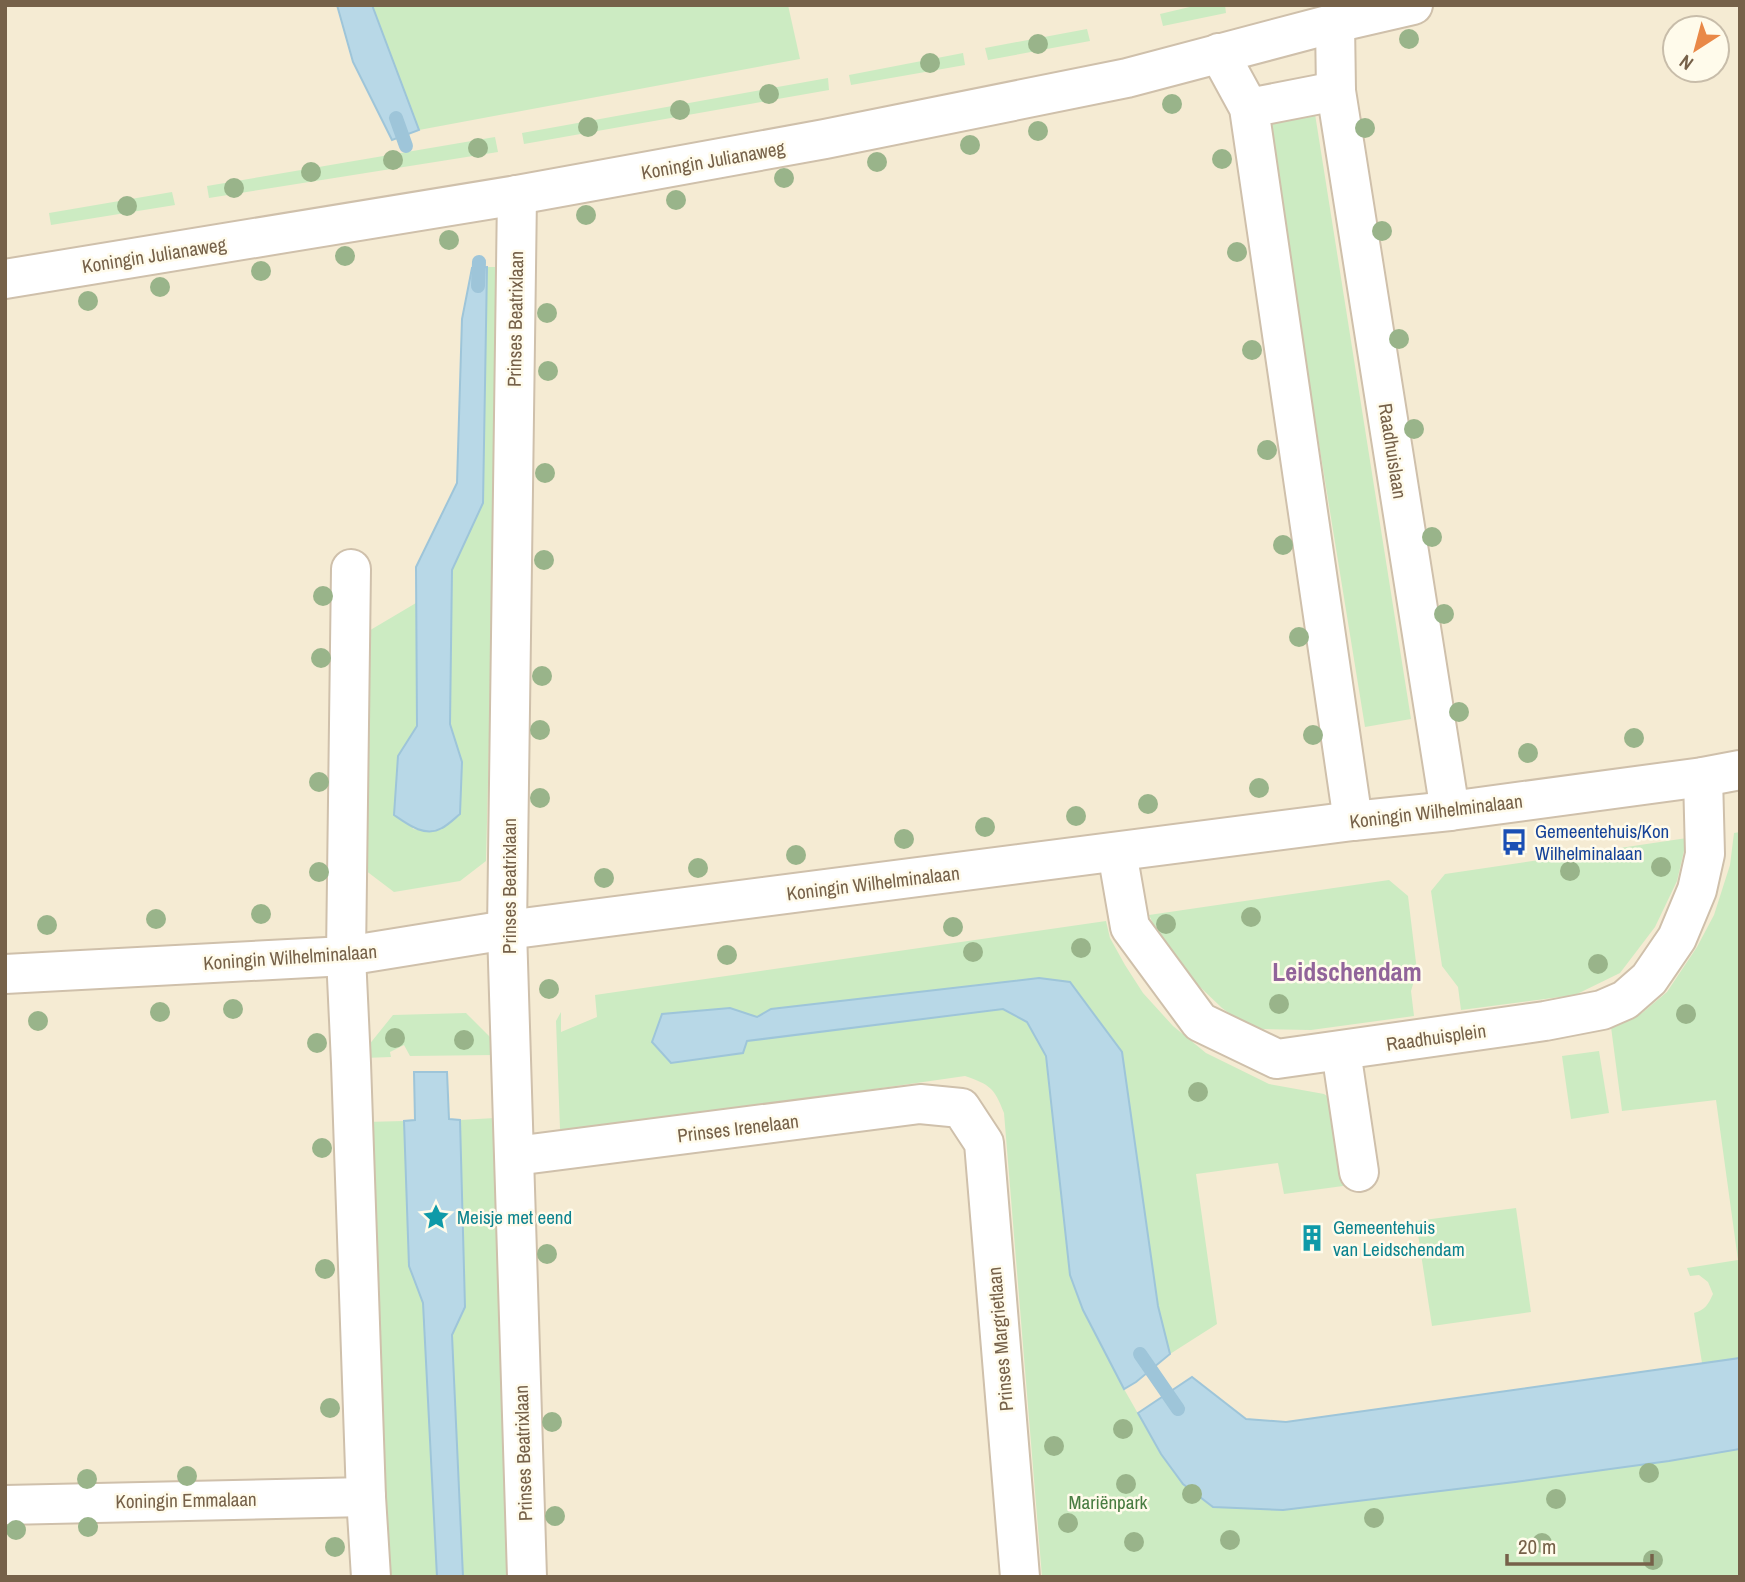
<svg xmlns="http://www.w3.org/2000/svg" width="1745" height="1582" font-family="'Archivo Narrow',sans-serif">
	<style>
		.residential { fill: #f5ebd3; fill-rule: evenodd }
		.green { fill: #ccebc2 }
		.water { fill: #b8d8e7; stroke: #9ec5d9; stroke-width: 2 }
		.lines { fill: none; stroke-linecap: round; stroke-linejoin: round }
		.stream { stroke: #9ec5d9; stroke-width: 14 }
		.minor-casing { stroke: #cfc0ab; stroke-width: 42 }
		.minor { stroke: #fff; stroke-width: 38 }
		.tree { fill: #99b48a }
		.labels { text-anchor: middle; stroke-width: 5; stroke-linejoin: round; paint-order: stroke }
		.street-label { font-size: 19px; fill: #766149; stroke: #fffbeb }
		.transit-label { font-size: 19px; fill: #164399; stroke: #fffbeb; text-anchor: start }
		.culture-label { font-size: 19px; fill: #0d838f; stroke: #fffbeb; text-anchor: start }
		.park-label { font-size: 19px; fill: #487c41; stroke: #fffbeb }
		.district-label { font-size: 26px; font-weight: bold; fill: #91649a; stroke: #fffbeb }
	</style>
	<rect width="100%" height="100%" fill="#fdf8e4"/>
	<!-- residential -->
	<path class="residential" d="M5,5H1740V1577H5ZM1675,28H1717V70H1675Z"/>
	<!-- green -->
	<g class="green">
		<polygon points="372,5 788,5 800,59 419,130"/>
		<polygon points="1198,5 1225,5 1226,13 1163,26 1160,14"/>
		<polygon points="1087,29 1090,41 988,60 985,48"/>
		<polygon points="963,53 965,65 851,85 849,75"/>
		<polygon points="828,78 829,90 524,144 522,133"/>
		<polygon points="1315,114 1411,719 1365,727 1267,124"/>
		<polygon points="495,137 498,152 209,198 207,186"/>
		<polygon points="172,192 175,205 51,225 49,213"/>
		<polygon points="487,267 501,267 486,861 460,881 394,892 361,867 367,632 416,603 417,726 398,756 413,829 426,831 439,830 462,762 450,724 452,570 483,503"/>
		<path d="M1740,832V1358L1702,1363L1694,1313C1705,1310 1708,1305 1713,1294L1708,1282L1699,1275L1690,1276L1687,1268L1738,1260L1716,1100L1622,1111L1611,1027L1642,1013L1667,992L1697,947L1714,915L1730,865L1734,833Z"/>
		<polygon points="1687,838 1677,881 1655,927 1620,973 1575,995 1461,1010 1458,987 1442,966 1431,891 1445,874"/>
		<polygon points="1389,880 1408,896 1417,971 1411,991 1414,1016 1311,1030 1263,1029 1244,1024 1222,1008 1199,986 1163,945 1149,915"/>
		<path d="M1106,921L1110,938L1125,965L1143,993L1173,1026L1206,1053L1269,1084L1324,1094L1339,1104L1343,1186L1284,1194L1278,1163L1196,1174L1217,1324L1170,1354L1070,982L757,1018L730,1008L743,1053L746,1041L1003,1009L1027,1022L1046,1056L1070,1275L1083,1310L1124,1389L1161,1454L1183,1484L1214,1507L1669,1461L1740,1449V1577H1042L1004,1113C994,1087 990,1085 965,1076L576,1132L560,1129L556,1021L561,1012V1032L597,1017L595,995Z"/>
		<polygon points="466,1013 494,1041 494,1055 410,1056 404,1045 390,1052 391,1057 363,1058 364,1051 393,1015"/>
		<polygon points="1599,1051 1609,1113 1571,1119 1562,1056"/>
		<polygon points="495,1118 514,1577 463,1577 452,1334 465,1307 460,1120"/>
		<polygon points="404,1121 409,1266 423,1303 437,1577 384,1577 365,1122"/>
		<polygon points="1516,1208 1531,1312 1432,1326 1416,1221"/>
	</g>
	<!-- water -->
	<g class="water">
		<polygon points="337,5 372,5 419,130 392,140 353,62"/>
		<path d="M487,267L483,503L452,570L450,724L462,762L460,814C454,819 448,825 442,828C425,838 407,824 394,815L398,756L417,726L416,567L457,483L462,319L472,268Z"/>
		<polygon points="1039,978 1070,982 1122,1052 1158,1306 1170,1354 1136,1382 1124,1389 1083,1310 1070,1275 1046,1056 1027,1022 1003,1009 747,1041 743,1053 671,1063 652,1042 662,1014 730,1008 757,1017 771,1009"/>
		<polygon points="414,1072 447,1072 449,1119 460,1120 465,1307 452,1335 463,1577 437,1577 423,1303 409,1266 404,1121 415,1120"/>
		<polygon points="1740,1358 1740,1449 1669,1461 1515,1482 1283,1510 1213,1507 1183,1484 1161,1454 1138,1413 1192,1377 1246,1419 1286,1422"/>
	</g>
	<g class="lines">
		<!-- stream -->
		<g class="stream">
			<polyline points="396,118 406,146"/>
			<polyline points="478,286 479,262"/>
			<polyline points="1140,1354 1178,1409"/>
		</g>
		<defs>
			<g id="minor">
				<polyline points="1335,23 1336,91 1450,811"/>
				<polyline points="1219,53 1249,108 1353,821"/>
				<polyline points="1249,108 1336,91"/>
				<polyline points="517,195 507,930 527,1577"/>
				<polyline points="5,279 517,195 825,139 1127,78 1335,23 1413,5"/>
				<polyline points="351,569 346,956 351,1063 366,1497 371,1577"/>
				<polyline points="1117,852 1130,927 1200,1022 1277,1059 1545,1021 1602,1010 1625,1000 1649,979 1677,938 1697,890 1705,854 1703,777"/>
				<polyline points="5,974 346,956 507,930 1353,821 1450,811 1703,777 1740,770"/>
				<polyline points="1341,1051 1359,1172"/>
				<polyline points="515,1156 920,1104 961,1108 984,1143 1020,1577"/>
				<polyline points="5,1505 366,1497"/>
			</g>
		</defs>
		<!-- minor casing -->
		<use href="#minor" class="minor-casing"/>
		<!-- minor -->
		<use href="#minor" class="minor"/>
	</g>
	<!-- trees -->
	<g class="tree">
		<circle cx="1409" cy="39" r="10"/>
		<circle cx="1038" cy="44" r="10"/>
		<circle cx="930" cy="63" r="10"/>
		<circle cx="769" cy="94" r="10"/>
		<circle cx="1172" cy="104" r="10"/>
		<circle cx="680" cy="110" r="10"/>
		<circle cx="588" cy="127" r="10"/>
		<circle cx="1365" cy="128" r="10"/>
		<circle cx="1038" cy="131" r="10"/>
		<circle cx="970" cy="145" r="10"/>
		<circle cx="478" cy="148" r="10"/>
		<circle cx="1222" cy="159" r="10"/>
		<circle cx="393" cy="160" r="10"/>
		<circle cx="877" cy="162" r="10"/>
		<circle cx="311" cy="172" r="10"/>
		<circle cx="784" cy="178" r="10"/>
		<circle cx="234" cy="188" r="10"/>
		<circle cx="676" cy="200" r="10"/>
		<circle cx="127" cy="206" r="10"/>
		<circle cx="586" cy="215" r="10"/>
		<circle cx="1382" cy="231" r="10"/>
		<circle cx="449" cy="240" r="10"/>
		<circle cx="1237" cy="252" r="10"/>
		<circle cx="345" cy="256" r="10"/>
		<circle cx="261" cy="271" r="10"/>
		<circle cx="160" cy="287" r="10"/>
		<circle cx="88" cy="301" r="10"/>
		<circle cx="547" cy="313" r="10"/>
		<circle cx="1399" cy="339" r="10"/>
		<circle cx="1252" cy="350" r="10"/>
		<circle cx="548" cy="371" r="10"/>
		<circle cx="1414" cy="429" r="10"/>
		<circle cx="1267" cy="450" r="10"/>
		<circle cx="545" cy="473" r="10"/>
		<circle cx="1432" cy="537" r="10"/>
		<circle cx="1283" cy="545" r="10"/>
		<circle cx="544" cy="560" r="10"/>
		<circle cx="323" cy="596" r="10"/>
		<circle cx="1444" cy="614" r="10"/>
		<circle cx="1299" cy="637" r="10"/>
		<circle cx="321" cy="658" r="10"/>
		<circle cx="542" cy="676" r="10"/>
		<circle cx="1459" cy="712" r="10"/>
		<circle cx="540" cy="730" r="10"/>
		<circle cx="1313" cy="735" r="10"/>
		<circle cx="1634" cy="738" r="10"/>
		<circle cx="1528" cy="753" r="10"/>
		<circle cx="319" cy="782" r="10"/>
		<circle cx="1259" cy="788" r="10"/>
		<circle cx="540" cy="798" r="10"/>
		<circle cx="1148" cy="804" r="10"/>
		<circle cx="1076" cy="816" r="10"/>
		<circle cx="985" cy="827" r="10"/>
		<circle cx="904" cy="839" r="10"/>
		<circle cx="796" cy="855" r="10"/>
		<circle cx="1661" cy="867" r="10"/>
		<circle cx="698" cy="868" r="10"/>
		<circle cx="1570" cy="871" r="10"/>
		<circle cx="319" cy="872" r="10"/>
		<circle cx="604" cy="878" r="10"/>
		<circle cx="261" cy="914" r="10"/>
		<circle cx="1251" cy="917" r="10"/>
		<circle cx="156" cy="919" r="10"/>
		<circle cx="1166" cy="924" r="10"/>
		<circle cx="47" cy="925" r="10"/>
		<circle cx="953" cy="927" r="10"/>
		<circle cx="1081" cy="948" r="10"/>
		<circle cx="973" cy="952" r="10"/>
		<circle cx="727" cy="955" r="10"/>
		<circle cx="1598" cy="964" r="10"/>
		<circle cx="549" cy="989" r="10"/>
		<circle cx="1279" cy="1004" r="10"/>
		<circle cx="233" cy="1009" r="10"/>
		<circle cx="160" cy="1012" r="10"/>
		<circle cx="1686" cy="1014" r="10"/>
		<circle cx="38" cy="1021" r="10"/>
		<circle cx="395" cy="1038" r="10"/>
		<circle cx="464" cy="1040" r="10"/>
		<circle cx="317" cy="1043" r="10"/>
		<circle cx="1198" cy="1092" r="10"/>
		<circle cx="322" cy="1148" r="10"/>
		<circle cx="547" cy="1254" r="10"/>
		<circle cx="325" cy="1269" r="10"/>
		<circle cx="330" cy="1408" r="10"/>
		<circle cx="552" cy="1422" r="10"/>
		<circle cx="1123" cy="1429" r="10"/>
		<circle cx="1054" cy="1446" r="10"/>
		<circle cx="1649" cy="1473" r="10"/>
		<circle cx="187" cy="1476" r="10"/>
		<circle cx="87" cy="1479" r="10"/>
		<circle cx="1126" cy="1484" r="10"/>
		<circle cx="1192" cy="1494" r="10"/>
		<circle cx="1556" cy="1499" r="10"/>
		<circle cx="555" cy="1516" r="10"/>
		<circle cx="1374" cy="1518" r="10"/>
		<circle cx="1068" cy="1523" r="10"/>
		<circle cx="88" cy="1527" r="10"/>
		<circle cx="16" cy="1530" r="10"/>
		<circle cx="1230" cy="1540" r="10"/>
		<circle cx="1134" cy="1542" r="10"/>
		<circle cx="1542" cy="1543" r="10"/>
		<circle cx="335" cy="1547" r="10"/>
		<circle cx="1653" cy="1560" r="10"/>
	</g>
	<!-- icons -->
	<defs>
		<symbol id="bus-bare" viewBox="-9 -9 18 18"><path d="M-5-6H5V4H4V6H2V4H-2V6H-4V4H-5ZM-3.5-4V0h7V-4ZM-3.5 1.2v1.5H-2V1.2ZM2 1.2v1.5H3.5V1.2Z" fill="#1a4fb4" stroke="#fffbeb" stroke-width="2.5" paint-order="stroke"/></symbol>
		<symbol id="sight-bare" viewBox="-9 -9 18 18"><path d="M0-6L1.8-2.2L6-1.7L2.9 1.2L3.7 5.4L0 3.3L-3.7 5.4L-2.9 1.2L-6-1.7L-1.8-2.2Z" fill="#0f9aa8" stroke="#fffbeb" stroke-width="2.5" paint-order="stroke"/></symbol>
		<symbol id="building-bare" viewBox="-9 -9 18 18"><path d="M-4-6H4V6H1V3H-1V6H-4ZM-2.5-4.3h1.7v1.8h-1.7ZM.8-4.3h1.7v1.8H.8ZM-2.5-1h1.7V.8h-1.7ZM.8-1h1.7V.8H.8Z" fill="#0f9aa8" stroke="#fffbeb" stroke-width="2.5" paint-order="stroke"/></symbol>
	</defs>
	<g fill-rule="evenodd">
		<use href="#bus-bare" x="1495" y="823" width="38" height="38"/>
		<use href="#sight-bare" x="417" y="1198" width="38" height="38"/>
		<use href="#building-bare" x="1293" y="1219" width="38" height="38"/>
	</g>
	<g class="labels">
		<!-- street labels -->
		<g class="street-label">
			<text transform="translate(713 160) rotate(-10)" y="7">Koningin Julianaweg</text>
			<text transform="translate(154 255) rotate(-9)" y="7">Koningin Julianaweg</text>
			<text transform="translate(515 319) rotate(-89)" y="7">Prinses Beatrixlaan</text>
			<text transform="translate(1393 451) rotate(81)" y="7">Raadhuislaan</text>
			<text transform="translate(1436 811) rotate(-7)" y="7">Koningin Wilhelminalaan</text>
			<text transform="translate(873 883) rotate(-7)" y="7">Koningin Wilhelminalaan</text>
			<text transform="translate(509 886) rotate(-90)" y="7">Prinses Beatrixlaan</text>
			<text transform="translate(290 957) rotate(-4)" y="7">Koningin Wilhelminalaan</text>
			<text transform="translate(1436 1037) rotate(-8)" y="7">Raadhuisplein</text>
			<text transform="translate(738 1128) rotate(-7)" y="7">Prinses Irenelaan</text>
			<text transform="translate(1000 1339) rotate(-95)" y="7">Prinses Margrietlaan</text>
			<text transform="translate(523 1453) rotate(-92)" y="7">Prinses Beatrixlaan</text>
			<text transform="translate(186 1500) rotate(-1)" y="7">Koningin Emmalaan</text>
		</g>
		<!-- transit labels -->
		<g class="transit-label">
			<text x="1535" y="838">Gemeentehuis/Kon<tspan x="1535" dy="22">Wilhelminalaan</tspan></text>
		</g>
		<!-- culture labels -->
		<g class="culture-label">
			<text x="457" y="1224">Meisje met eend</text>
			<text x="1333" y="1234">Gemeentehuis<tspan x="1333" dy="22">van Leidschendam</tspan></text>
		</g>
		<!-- park labels -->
		<g class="park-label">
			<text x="1108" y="1509">Mariënpark</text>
		</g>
		<!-- district labels -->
		<g class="district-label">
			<text x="1347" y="981">Leidschendam</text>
		</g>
	</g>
	<!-- border -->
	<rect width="1745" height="1582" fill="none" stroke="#766149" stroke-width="14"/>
	<!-- north arrow -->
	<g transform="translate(1696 49) rotate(216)"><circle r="33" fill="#fffbeb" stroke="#c8bdaa" stroke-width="2"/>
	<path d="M0-5L12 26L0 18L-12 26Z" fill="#e98847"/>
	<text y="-10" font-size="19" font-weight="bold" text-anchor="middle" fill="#766149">N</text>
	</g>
	<!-- scale -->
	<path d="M1507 1554v10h145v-10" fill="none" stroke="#766149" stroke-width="3.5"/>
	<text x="1518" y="1554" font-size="21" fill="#766149" stroke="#fffbeb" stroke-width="5" paint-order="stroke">20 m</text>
</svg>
